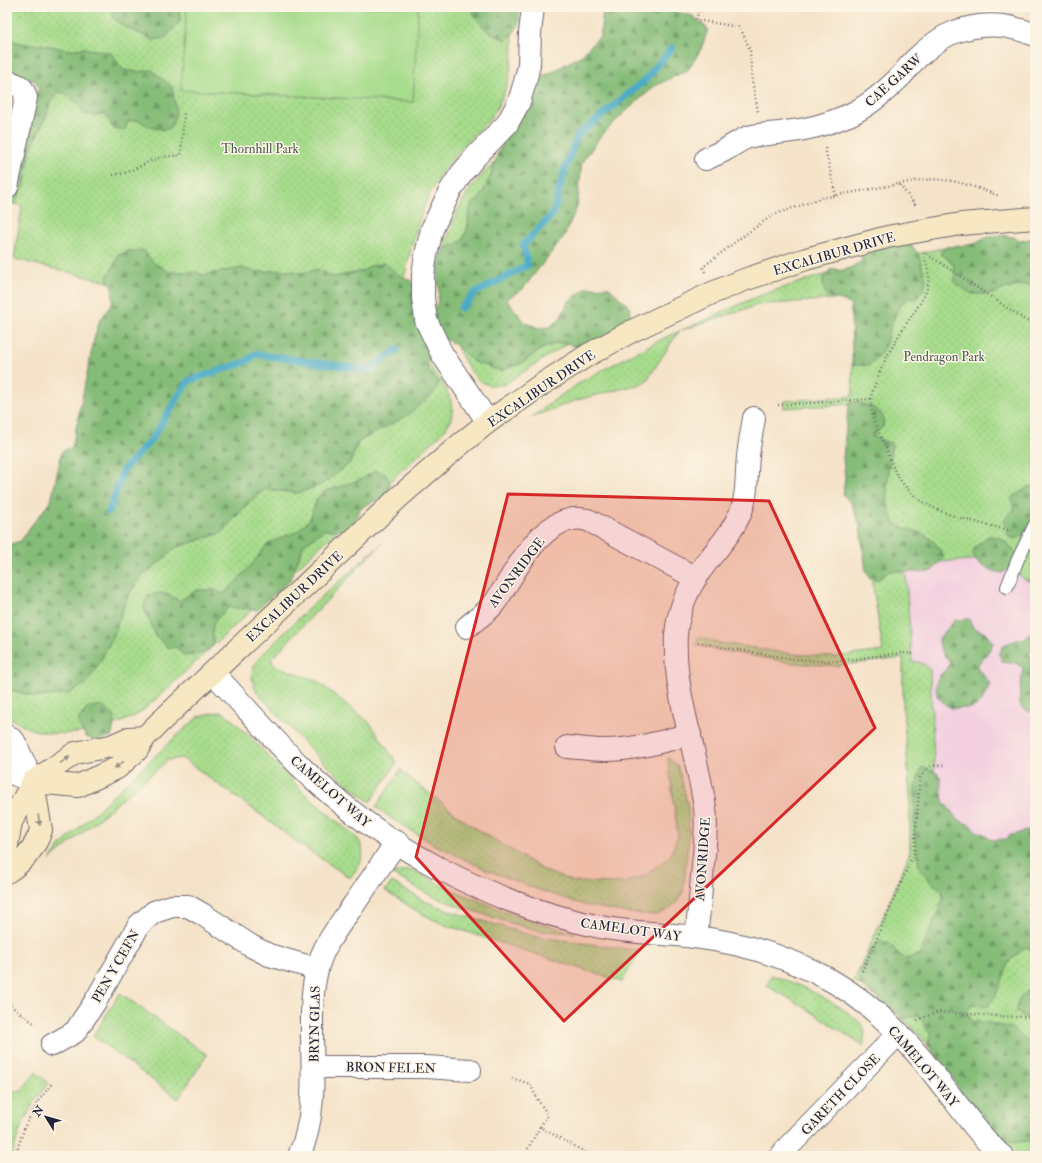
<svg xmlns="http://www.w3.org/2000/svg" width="1042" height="1163" font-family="'IM FELL Double Pica',serif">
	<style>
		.built { fill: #f3cfdf }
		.grass { fill: url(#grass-dots); stroke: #647f64 }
		.forest { fill: url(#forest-firs); stroke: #546f5a }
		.garden { fill: #a7dc8c; stroke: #647f64 }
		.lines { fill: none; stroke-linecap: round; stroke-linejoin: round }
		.stream { stroke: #48abc7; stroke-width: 7 }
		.lane-casing { stroke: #6c666d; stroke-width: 14 }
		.street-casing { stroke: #6c666d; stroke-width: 24 }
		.secondary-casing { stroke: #6c666d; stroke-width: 24 }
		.path { stroke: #6c666d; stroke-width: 2.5; stroke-dasharray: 1 3; stroke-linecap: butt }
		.lane { stroke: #fff; stroke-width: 12 }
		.street { stroke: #fff; stroke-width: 22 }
		.secondary { stroke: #f7e8c3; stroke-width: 22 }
		.oneway { fill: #978f86 }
		.marked { fill: #d62828; fill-opacity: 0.2; stroke: #d62828; stroke-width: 3; stroke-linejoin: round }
		.labels { text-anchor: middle; stroke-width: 3; stroke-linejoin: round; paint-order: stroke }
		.street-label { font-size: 13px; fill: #22223b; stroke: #fcf5e5 }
		.park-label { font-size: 13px; fill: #4a5a53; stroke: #fcf5e5 }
	</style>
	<defs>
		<pattern id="grass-dots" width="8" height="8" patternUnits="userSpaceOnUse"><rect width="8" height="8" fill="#a7dc8c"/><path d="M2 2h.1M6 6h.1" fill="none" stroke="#8fbc7a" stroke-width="1.8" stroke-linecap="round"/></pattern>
		<pattern id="forest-firs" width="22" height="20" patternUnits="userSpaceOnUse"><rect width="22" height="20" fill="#85bc78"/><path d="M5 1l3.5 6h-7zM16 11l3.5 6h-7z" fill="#6c9864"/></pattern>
	</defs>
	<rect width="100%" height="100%" fill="#fcf5e5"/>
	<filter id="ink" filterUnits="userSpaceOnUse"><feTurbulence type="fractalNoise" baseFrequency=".025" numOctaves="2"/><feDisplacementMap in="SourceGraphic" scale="8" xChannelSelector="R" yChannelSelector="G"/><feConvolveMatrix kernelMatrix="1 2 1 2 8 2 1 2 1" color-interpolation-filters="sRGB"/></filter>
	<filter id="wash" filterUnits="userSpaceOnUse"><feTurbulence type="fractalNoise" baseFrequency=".012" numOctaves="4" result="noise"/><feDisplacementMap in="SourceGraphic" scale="16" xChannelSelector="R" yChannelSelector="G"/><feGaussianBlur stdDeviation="0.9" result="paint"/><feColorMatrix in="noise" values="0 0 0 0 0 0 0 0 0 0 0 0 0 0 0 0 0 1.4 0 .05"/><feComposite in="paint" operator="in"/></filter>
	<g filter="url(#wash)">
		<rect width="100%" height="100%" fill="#f5e3c9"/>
		<!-- built -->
		<polygon class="built" points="972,560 990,560 1005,565 1030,582 1035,582 1035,853 936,831 934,761 930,670 919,662 912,662 905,564"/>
		<!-- grass -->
		<g class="grass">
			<path d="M7,7H509C510,19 512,31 513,43C513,69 506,96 491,117C487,123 481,128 476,133C462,148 446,163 436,182C417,215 410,252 402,288L124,286L14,259L22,206L13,204L41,78L7,66Z"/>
			<path d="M496,161L491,175L480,199L469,214L468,227L462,241L445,249C455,208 466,190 496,161Z"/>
			<path d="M1035,239V582L1026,580L1005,565L990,560H972L905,564L912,662C921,662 924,663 930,670L934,761L936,831L1035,853V1156H1023L1016,1152L1002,1139L987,1123L928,1045L916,1031L888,1006L854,981L887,908L910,852V794L903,709V658L835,666L793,663L718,650L696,645L698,637L721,643L793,654L835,657L883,651L871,574L854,404L784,408V401L853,396L851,306L869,299H836L758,305L679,331L645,383L577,400L532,417L557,398L584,380L629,356L662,339L761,295L810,279L850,268L948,247L1017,240Z"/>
			<path d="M556,343H568L505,384C499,385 492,386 486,384C471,378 463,358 456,345L472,361L522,363L541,349Z"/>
			<path d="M428,363C440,380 461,403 448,425C446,429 443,432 440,435L157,698C151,703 145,709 138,714C110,730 65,739 34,730C24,727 16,722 7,716V689L10,691L100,662L115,632L125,602L138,580L177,547L221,533L250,501L265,489L298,493L350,463L358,442L378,431L439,383L427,367Z"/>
			<path d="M382,543L271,659L274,665L317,681L370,723L397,763L370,802C327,770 292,730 256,691C251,677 250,673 257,660L308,609Z"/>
			<path d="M221,712L225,714L232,719L307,796L358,839C368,856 360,864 350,878L299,844L264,817L182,758L168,760L50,860L60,846L171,741L198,717L212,713Z"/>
			<polygon points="668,758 677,765 681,777 688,807 689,835 683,892 677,902 668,910 656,915 627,913 584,905 542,891 487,870 435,845 392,819 376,807 401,769 403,773 469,824 545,871 574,882 624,883 646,875 670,856 678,836"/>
			<polygon points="407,870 417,872 443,886 521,918 575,933 541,931 517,925 455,905 430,895 392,874"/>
			<polygon points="392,882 424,901 453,912 533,936 640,951 622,982 445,925 422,914 385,891"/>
			<path d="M772,975C800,985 829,998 852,1016C855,1019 859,1021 862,1024C866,1031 865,1038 863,1046L809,1010L767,986Z"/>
			<polygon points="120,993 207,1055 178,1099 93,1036"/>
			<path d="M36,1072L48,1083C29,1108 20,1125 12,1156H7L8,1089L20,1092Z"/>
		</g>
		<!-- forest -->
		<g class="forest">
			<polygon points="112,7 179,7 180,21 165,38 153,40 124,26 113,18"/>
			<path d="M471,7H518C521,24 519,28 506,40C489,34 477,24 471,7Z"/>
			<polygon points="601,7 663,7 664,9 693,16 708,29 701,49 688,70 655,86 624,113 601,136 582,162 577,207 564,236 522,290 506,299 525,322 538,328 550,327 561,317 568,302 586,288 608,287 631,308 628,324 579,349 568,343 556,343 541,349 522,363 501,371 472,361 456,345 441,337 430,347 427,367 439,383 434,393 405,417 378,431 358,442 350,463 321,485 298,493 265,489 250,501 221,533 177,547 138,580 125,602 115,632 100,662 86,684 67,694 37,697 7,689 7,545 21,541 30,527 51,501 62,451 72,448 94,339 99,322 113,302 112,287 107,278 119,255 128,251 144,251 154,263 169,272 196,272 203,275 242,268 258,272 284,270 303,273 318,269 334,277 363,271 370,266 385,263 391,268 400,276 412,281 423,317 437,305 439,292 437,264 445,249 462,241 468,227 469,214 472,204 480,199 491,175 498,153 536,79 552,72 582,55 600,36 603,10"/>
			<path d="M7,39L25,44L46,45L67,50L84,48L111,53L123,70L139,72L152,70L172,87C174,104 180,111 170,128L164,130L150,127L138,120L128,121L125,130L113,128L105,113L93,116L83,113L78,103L70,98L65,93L58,92L51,102L45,119L30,150L25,185L20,193L15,204H11L16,170L32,104L39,88L35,80L29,81L7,82Z"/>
			<polygon points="999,235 1014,237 1018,240 1027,240 1035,237 1035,285 1025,285 1004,289 993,294 972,294 959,286 955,282 954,266 949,260 940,254 941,251 948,247 975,244 985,238"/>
			<path d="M903,242L911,245L918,253L926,280L923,291L916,299L909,298C895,306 892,324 887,339C886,343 885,347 882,351C879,356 874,360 869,365H853L851,306C838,292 823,308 823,279L830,270L835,269L841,271L850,268L862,261L861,253Z"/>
			<path d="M855,402C863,403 881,409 883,417C884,420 883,424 883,427L872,436L892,444C889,461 882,509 895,523C902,529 913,530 921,533C932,538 939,547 944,557L932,571L916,572L889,571L876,581L869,577L866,571L860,526L851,503L843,495L845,477L843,458L847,417L850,403Z"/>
			<path d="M376,470L386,475L391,486L384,496L361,508L357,517L347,530H324L304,544L290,580L281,589L267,600L258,610L229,607C214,622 210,621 214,644C204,654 198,656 183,655L178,648L167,647L157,638L144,609L145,602L149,595C163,591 167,594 180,601L197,590H215L223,594L236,582L253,563L267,545L280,538L298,531L310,519L317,498L326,491L360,480Z"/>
			<path d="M1029,486L1035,489V519L1028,531L1017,539L1009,537C1003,521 1001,521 1014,510L1012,498Z"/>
			<path d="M988,536L999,537L1007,543L1017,555L1008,569L1002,573C988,569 979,567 973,554L975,547Z"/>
			<path d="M969,619L973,628L986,633L993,643C989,654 982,657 977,667L990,684L982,700L976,706L969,708H952L945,704L937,696L936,687L937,680L942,673L947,670L950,661C942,654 939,649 939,638L955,620Z"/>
			<polygon points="1035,632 1035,650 1033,650 1029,653 1029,655 1035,659 1035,711 1030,712 1022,708 1019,702 1023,668 1016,663 1002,661 999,654 1004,645 1019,639 1025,639 1030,634"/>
			<polygon points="100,705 115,717 112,736 97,741 86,737 79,725 79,718 88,708"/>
			<polygon points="922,767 935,772 940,776 943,801 957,819 972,826 972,829 984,834 991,840 1007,839 1009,835 1013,835 1025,831 1035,832 1035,951 1026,947 1010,960 996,995 988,1006 973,1005 966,1010 972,1022 986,1022 1014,1029 1029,1042 1035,1042 1035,1141 1016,1142 1002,1139 987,1123 961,1094 954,1080 928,1045 930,1034 918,1015 903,1019 888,1006 860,985 861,968 865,957 879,942 888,942 898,953 906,959 920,954 943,900 942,890 930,881 919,866 914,831 915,786"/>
			<path d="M1035,986V1022L1016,1012C1015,1000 1026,991 1035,986Z"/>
		</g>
		<!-- garden -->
		<polygon class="garden" points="187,7 418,7 413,102 181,90"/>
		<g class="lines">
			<!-- stream -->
			<g class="stream">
				<polyline points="461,308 475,293 528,265 523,245 553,214 565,169 577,136 644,81 672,48"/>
				<polyline points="109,512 123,470 151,440 188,381 248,361 255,354 368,370 397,350"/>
			</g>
		</g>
	</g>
	<g filter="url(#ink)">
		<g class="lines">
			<defs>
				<polyline id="lane" points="1007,587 1018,559 1035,524"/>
				<g id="street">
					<path d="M7,81C18,85 23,85 26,98L7,187"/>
					<path d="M706,159C712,156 719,153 725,150C734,145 742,138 752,136C762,134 774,134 785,132C807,130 828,124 849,115C869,106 886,91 902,75C907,69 912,62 918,57C927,49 938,39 950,34C978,22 1007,23 1035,35"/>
					<polyline points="488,422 442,354 426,320 423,298 423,275 426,255 432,229 450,191 461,174 477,155 507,124 519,102 525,82 529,65 530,33 533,7"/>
					<path d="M467,627C475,620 486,613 493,605C514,577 534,525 573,519C577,518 583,519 588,520L696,578"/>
					<path d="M213,673C242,703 269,735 298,764C380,846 487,903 600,927C631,933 664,933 695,937C742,943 791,958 832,981C879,1008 914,1047 946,1090C964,1112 980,1137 1002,1156"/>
					<polyline points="7,736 14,741 33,782"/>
					<path d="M567,747C579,748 592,750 604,750C633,750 662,742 690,734"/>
					<polyline points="7,771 33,782"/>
					<path d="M696,937C699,913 701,889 703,865C705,846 707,827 705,808C697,750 673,694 676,635C678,608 690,584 706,563C719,546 731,534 740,514C748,496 746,475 748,457C749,444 752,431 754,418"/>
					<polyline points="52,1045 75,1032 95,1002 139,925 154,912 172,906 188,906 202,914 251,946 269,955 317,969"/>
					<polyline points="313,1067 427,1067 470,1070"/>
					<path d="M299,1156C315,1119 313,1079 312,1040C312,1017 311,993 317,970C322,947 338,927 352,907C367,886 381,864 397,842"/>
					<polyline points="781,1156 787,1148 899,1033"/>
				</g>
				<g id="secondary">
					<polyline points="33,782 78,786 117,768 137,750 145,737 158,724 399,497 457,447 488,422 541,385 588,355 632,331 712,293 744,280 806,259 887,237 920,231 961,224 1035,218"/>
					<polyline points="7,845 11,822 33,782 75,753 111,746 129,738 145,737"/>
					<path d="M7,872C22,863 36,847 41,830L33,782"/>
				</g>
			</defs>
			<!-- lane casing -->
			<use href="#lane" class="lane-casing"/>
			<!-- street casing -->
			<use href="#street" class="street-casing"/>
			<!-- secondary casing -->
			<use href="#secondary" class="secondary-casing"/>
			<!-- path -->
			<g class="path">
				<polyline points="700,7 696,20 740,27 750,50 752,81 758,112"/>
				<polyline points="825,148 836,196"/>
				<path d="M113,175C130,174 143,163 159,158C166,156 174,156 181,155L184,113"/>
				<path d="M899,184C913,181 928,178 943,180C961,181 982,190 1000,196"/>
				<path d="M924,253C925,261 929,272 929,280C927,294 918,307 910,318C897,338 884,359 876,382C874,387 871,394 871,399C870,416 879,433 886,448C890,459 894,472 901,481C926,516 973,520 1011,531"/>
				<polyline points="927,254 1027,321 1035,322"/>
				<polyline points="705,272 703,267 739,239 773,215 822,198 899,184 917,207"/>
				<polyline points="778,405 871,399"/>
				<polyline points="698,642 720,647 794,659 820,661 838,661 900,653 916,654"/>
				<path d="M862,971L878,936L914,853L920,778C928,765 929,766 944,765"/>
				<polyline points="7,1003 35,1024"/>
				<polyline points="917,1020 938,1012 1017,1017 1035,1016"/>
				<polyline points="512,1078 530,1084 539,1102 548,1115 540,1127 592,1156"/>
				<polyline points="15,1156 25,1126 37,1103 53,1082"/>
				<polyline points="524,1156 540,1127"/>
			</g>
			<!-- lane -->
			<use href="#lane" class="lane"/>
			<!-- street -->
			<use href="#street" class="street"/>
			<!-- secondary -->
			<use href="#secondary" class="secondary"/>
		</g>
		<!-- one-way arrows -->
		<defs><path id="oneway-solid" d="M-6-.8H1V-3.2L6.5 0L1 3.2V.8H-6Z"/></defs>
		<g class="oneway">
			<use href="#oneway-solid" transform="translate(65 760) rotate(-34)"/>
			<use href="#oneway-solid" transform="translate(119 765) rotate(144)"/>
			<use href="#oneway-solid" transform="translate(39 820) rotate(81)"/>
		</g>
	</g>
	<!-- marked area -->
	<path class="marked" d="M508,494L769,501L875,728L564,1021L416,857Z"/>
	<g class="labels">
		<!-- street labels -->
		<g class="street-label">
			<text transform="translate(893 80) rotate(-42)" y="5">CAE GARW</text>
			<text transform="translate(834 253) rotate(-16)" y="5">EXCALIBUR DRIVE</text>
			<text transform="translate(541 388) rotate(-34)" y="5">EXCALIBUR DRIVE</text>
			<text transform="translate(516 572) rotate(-53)" y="5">AVONRIDGE</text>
			<text transform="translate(294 596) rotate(-43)" y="5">EXCALIBUR DRIVE</text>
			<text transform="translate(331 791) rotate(41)" y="5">CAMELOT WAY</text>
			<text transform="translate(702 859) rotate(-86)" y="5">AVONRIDGE</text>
			<text transform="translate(631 929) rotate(8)" y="5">CAMELOT WAY</text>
			<text transform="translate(115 966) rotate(-60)" y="5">PEN Y CEFN</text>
			<text transform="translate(314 1024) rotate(-89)" y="5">BRYN GLAS</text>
			<text transform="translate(924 1066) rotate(50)" y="5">CAMELOT WAY</text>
			<text transform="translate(391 1067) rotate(1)" y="5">BRON FELEN</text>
			<text transform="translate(840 1094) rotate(-46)" y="5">GARETH CLOSE</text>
		</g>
		<!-- park labels -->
		<g class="park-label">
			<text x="260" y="153">Thornhill Park</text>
			<text x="944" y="361">Pendragon Park</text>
		</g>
	</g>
	<!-- margin -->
	<rect width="1042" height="1163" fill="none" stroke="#fcf5e5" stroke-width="24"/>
	<!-- north arrow -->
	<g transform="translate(46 1117) rotate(307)" stroke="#fcf5e5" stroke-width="3" paint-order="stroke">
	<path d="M0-3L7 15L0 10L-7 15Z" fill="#22223b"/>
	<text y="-6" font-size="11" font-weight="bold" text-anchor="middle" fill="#22223b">N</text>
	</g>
</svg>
